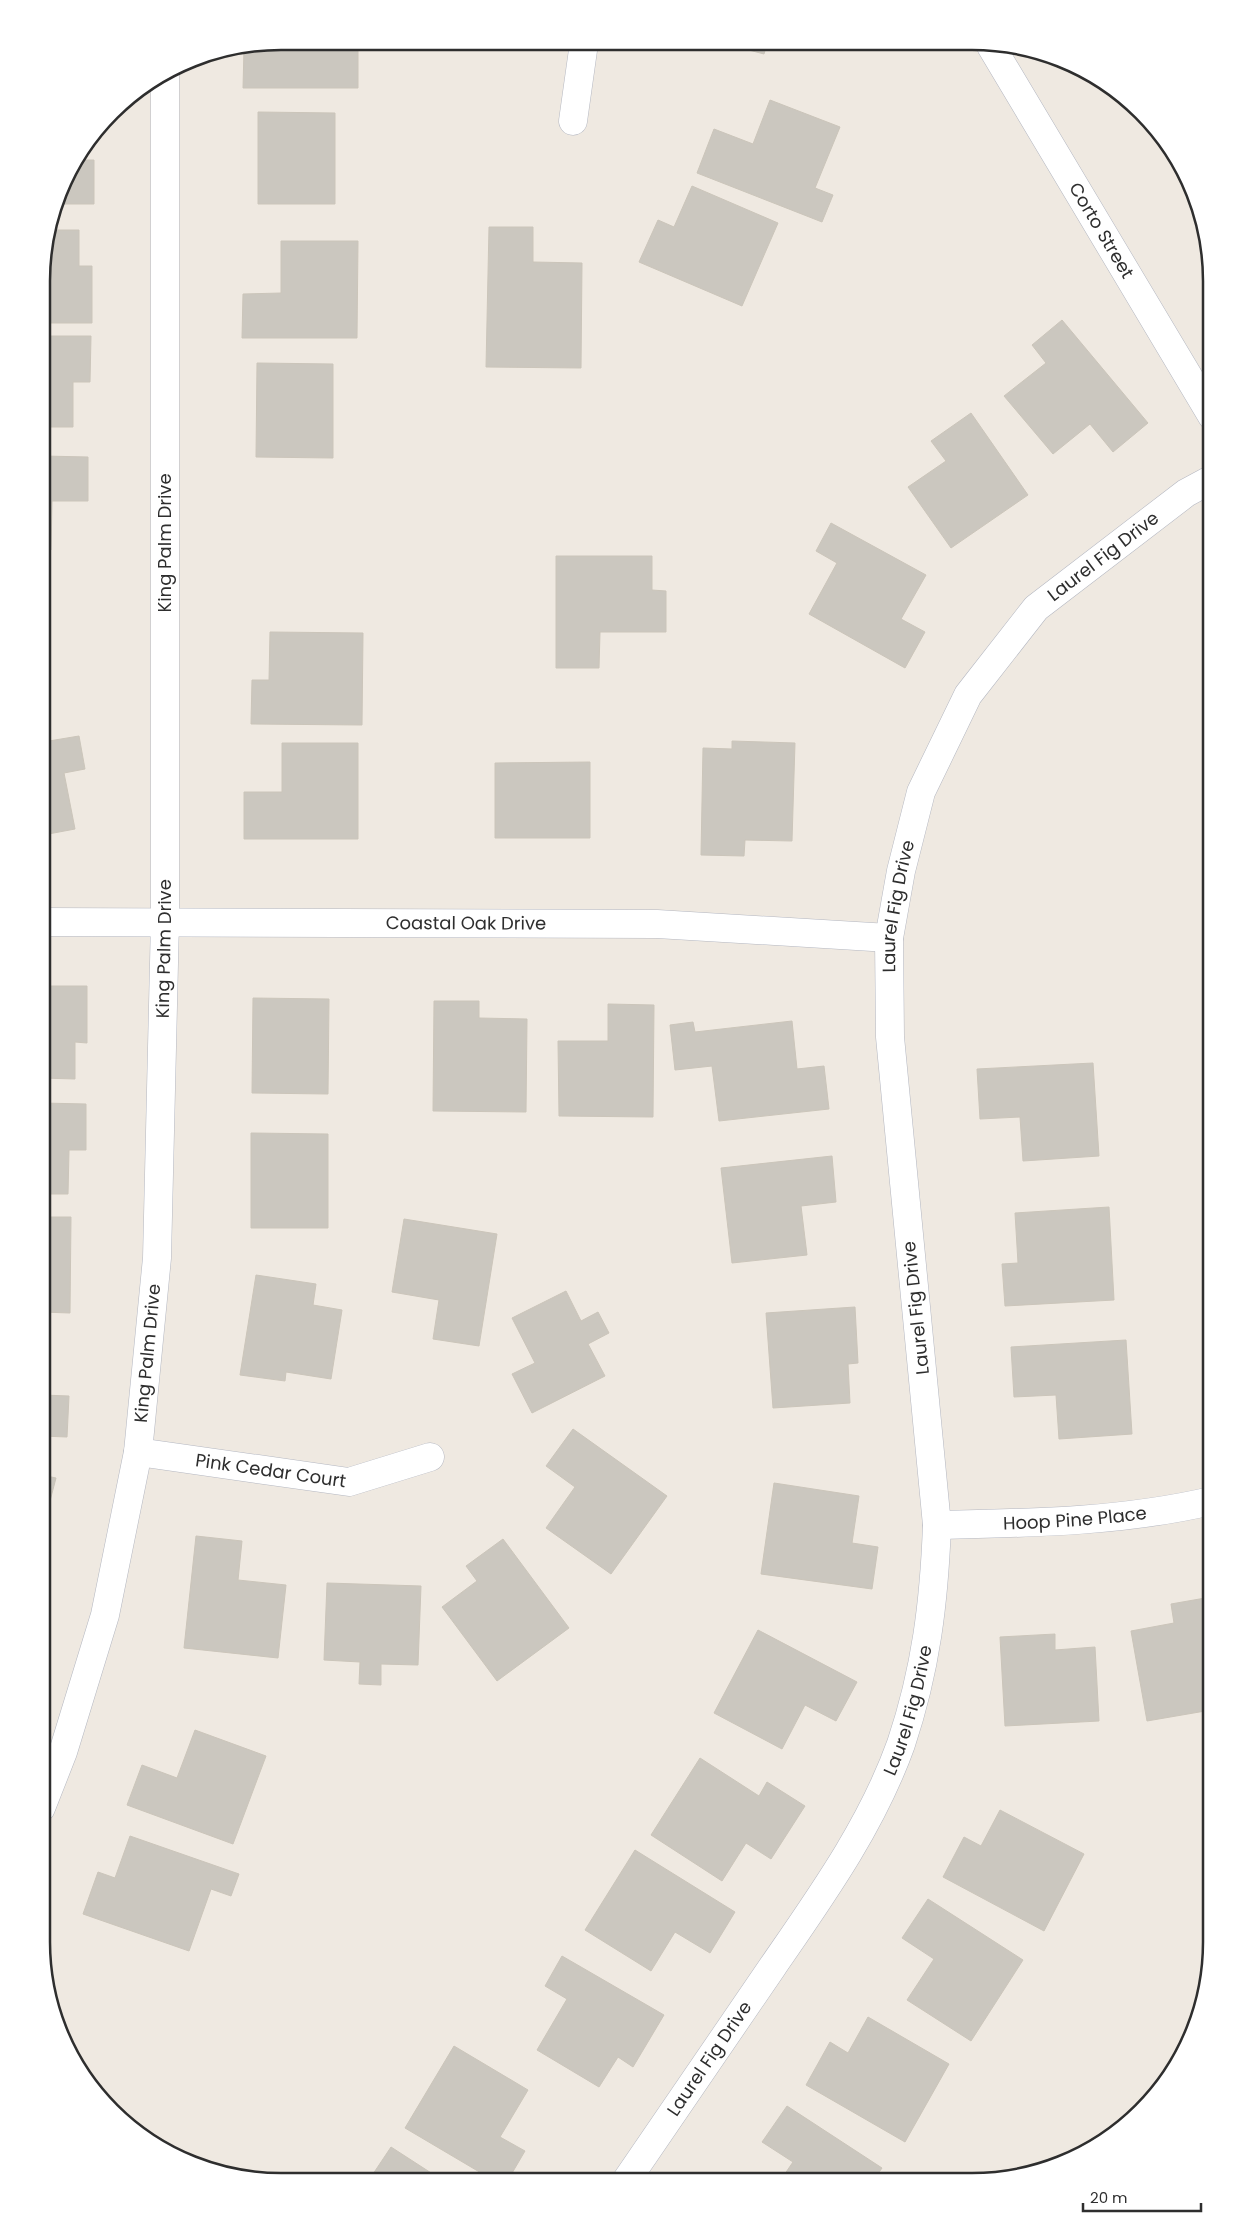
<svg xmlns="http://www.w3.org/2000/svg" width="1253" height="2223" font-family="Poppins,sans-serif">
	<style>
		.building { fill: #cbc7bf; stroke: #cbc5ba }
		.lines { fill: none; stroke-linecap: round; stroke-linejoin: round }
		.minor-casing { stroke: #b4b7c1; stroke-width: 29 }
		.minor { stroke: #fff; stroke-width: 28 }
		.labels { text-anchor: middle; stroke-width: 4; stroke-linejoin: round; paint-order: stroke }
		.street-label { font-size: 18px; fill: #2e2e2e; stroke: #fff }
		.rim { fill: none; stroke: #2e2e2e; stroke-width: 2.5 }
	</style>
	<rect width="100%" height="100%" fill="#efe9e1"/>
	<!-- building -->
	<g class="building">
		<polygon points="281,41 358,42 358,88 243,88 244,49 271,43 281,43"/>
		<polygon points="726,44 767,44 764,54"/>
		<polygon points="770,100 840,127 815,188 833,195 822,222 697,173 714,129 753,144"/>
		<polygon points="258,112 335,113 335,204 258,204"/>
		<polygon points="77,160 94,160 94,204 57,204 66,174"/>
		<polygon points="692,186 778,223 742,306 639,262 658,220 674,227"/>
		<polygon points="489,227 533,227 533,262 582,263 581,368 486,367"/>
		<polygon points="49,230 79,230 79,266 92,266 92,323 43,323 43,250"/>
		<polygon points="281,241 358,241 357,338 242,338 243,294 281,293"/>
		<polygon points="1062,320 1148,423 1113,452 1090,424 1053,454 1004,396 1046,363 1032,345"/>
		<polygon points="43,336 91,336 90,382 73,382 73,427 43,427"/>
		<polygon points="257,363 333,364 333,458 256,457"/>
		<polygon points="971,413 1028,495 951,548 908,487 946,461 931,441"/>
		<polygon points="43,456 88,457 88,501 52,501 51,550 43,550"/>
		<polygon points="831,523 926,575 901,619 925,632 905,668 809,614 837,563 816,551"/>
		<polygon points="556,556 652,556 652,590 666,591 666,632 600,632 599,668 556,668"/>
		<polygon points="43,576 46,576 45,669 43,669"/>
		<polygon points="270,632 363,633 362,725 251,724 252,680 269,680"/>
		<polygon points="79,736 85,769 64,773 75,829 43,835 43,742"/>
		<polygon points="732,741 795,743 792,841 745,840 744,856 701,855 703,748 732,749"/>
		<polygon points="282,743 358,743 358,839 244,839 244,792 282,792"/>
		<polygon points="590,762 590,838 495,838 495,763"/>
		<polygon points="42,986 87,986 87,1043 75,1042 75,1079 42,1078"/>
		<polygon points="253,998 329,999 328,1094 252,1093"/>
		<polygon points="434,1001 479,1001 479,1018 527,1019 526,1112 433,1111"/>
		<polygon points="608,1004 654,1005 653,1117 559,1116 558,1041 608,1041"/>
		<polygon points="792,1021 797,1069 824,1066 829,1109 719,1121 712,1066 675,1070 670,1025 693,1022 695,1032"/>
		<polygon points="1093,1063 1099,1156 1023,1161 1020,1117 980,1119 977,1069"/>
		<polygon points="42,1103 86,1104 86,1150 69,1150 68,1194 42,1194"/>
		<polygon points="251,1133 328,1134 328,1228 251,1228"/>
		<polygon points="832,1156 836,1202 801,1206 807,1255 732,1263 721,1168"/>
		<polygon points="1109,1207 1114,1300 1005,1306 1002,1264 1018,1263 1015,1213"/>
		<polygon points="42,1217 71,1217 70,1313 42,1312"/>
		<polygon points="404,1219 497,1234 479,1346 433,1339 439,1300 392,1292"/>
		<polygon points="256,1275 316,1284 313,1305 342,1310 331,1379 286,1372 285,1381 240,1375"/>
		<polygon points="566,1291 581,1321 598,1312 609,1333 588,1344 605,1376 532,1413 512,1374 535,1363 512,1318"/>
		<polygon points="855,1307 858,1363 848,1364 850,1403 773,1408 766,1313"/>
		<polygon points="1126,1340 1132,1434 1059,1439 1056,1395 1014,1397 1011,1347"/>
		<polygon points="42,1395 69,1396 67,1437 42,1436"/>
		<polygon points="573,1429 667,1496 611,1574 546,1528 575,1487 546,1466"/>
		<polygon points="42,1475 56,1478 45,1520 42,1519"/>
		<polygon points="774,1483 859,1496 852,1543 878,1547 872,1589 761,1574"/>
		<polygon points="196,1536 242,1541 238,1580 286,1585 278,1658 184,1648"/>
		<polygon points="503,1539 569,1628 497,1681 442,1607 477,1581 466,1566"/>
		<polygon points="327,1583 421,1586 418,1665 381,1664 381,1685 359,1684 360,1662 324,1660"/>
		<polygon points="1211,1597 1211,1710 1147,1721 1131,1631 1174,1623 1171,1604"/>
		<polygon points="758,1630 857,1682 836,1721 805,1705 782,1749 714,1713"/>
		<polygon points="1055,1634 1055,1650 1095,1647 1099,1721 1005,1726 1000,1637"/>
		<polygon points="195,1730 266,1756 233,1844 127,1805 142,1765 177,1778"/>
		<polygon points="700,1758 759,1796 767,1782 805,1806 771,1859 746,1843 722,1881 651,1835"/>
		<polygon points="1000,1810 1084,1854 1044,1931 943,1877 964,1837 981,1846"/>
		<polygon points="130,1836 239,1874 231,1896 211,1889 189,1951 83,1914 98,1872 115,1878"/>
		<polygon points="635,1850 735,1912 710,1953 675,1932 651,1971 585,1930"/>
		<polygon points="928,1899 1023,1960 971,2041 907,2000 934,1959 902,1938"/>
		<polygon points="562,1956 664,2015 633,2067 618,2057 599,2087 537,2050 567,1999 545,1986"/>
		<polygon points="868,2017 949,2064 905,2142 806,2085 830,2042 848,2053"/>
		<polygon points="454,2046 528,2090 500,2137 525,2151 508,2180 493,2180 405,2128"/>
		<polygon points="787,2106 882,2168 873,2181 780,2181 793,2162 762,2142"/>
		<polygon points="391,2147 442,2180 369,2180"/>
	</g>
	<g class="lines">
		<defs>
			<g id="minor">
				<path id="s1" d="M991,46L1212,416"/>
				<polyline points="573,121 584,43"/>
				<path id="s2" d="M42,922L657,924L889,938"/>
				<path id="s3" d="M138,1452L349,1482L430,1457"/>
				<path id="s4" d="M937,1525C1029,1523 1121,1522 1211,1501"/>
				<path id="s5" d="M41,1808L63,1752L105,1615L138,1452L157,1258L165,921V74"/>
				<path id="s6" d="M626,2181C675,2109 724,2037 773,1966C822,1895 872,1825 901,1744C926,1669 934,1603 937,1525L890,1037L889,938L901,871L921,792L968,695L1036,608L1186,493L1212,479"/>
			</g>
		</defs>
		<!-- minor casing -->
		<use href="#minor" class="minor-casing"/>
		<!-- minor -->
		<use href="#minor" class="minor"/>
	</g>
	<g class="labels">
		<!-- street labels -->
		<g class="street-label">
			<text dy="6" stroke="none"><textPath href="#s1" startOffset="215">Corto Street</textPath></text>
			<text transform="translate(165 543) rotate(-90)" y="6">King Palm Drive</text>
			<text dy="6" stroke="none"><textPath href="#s6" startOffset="1782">Laurel Fig Drive</textPath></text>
			<text dy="6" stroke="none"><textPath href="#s6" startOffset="1362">Laurel Fig Drive</textPath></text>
			<text dy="6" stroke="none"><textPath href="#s2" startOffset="424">Coastal Oak Drive</textPath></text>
			<text dy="6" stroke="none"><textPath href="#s5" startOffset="874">King Palm Drive</textPath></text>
			<text transform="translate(916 1308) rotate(-96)" y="6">Laurel Fig Drive</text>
			<text dy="6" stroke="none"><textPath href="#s5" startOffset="469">King Palm Drive</textPath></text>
			<text dy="6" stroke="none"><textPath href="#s3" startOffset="134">Pink Cedar Court</textPath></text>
			<text dy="6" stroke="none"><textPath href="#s4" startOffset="138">Hoop Pine Place</textPath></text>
			<text dy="6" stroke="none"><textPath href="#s6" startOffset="552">Laurel Fig Drive</textPath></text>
			<text dy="6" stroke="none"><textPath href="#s6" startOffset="148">Laurel Fig Drive</textPath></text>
		</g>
	</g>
	<!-- crop -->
	<path d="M0 0H1253V2223H0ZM281 50H972A231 231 0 0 1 1203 281V1942A231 231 0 0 1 972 2173H281A231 231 0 0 1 50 1942V281A231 231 0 0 1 281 50Z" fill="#fff" fill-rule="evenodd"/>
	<path class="rim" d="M281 50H972A231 231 0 0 1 1203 281V1942A231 231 0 0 1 972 2173H281A231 231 0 0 1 50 1942V281A231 231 0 0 1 281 50Z"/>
	<!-- scale -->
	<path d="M1083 2203v8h118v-8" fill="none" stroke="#2e2e2e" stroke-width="2.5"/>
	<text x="1090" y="2203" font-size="15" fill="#2e2e2e" stroke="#ffffff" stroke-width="4" paint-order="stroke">20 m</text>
</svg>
